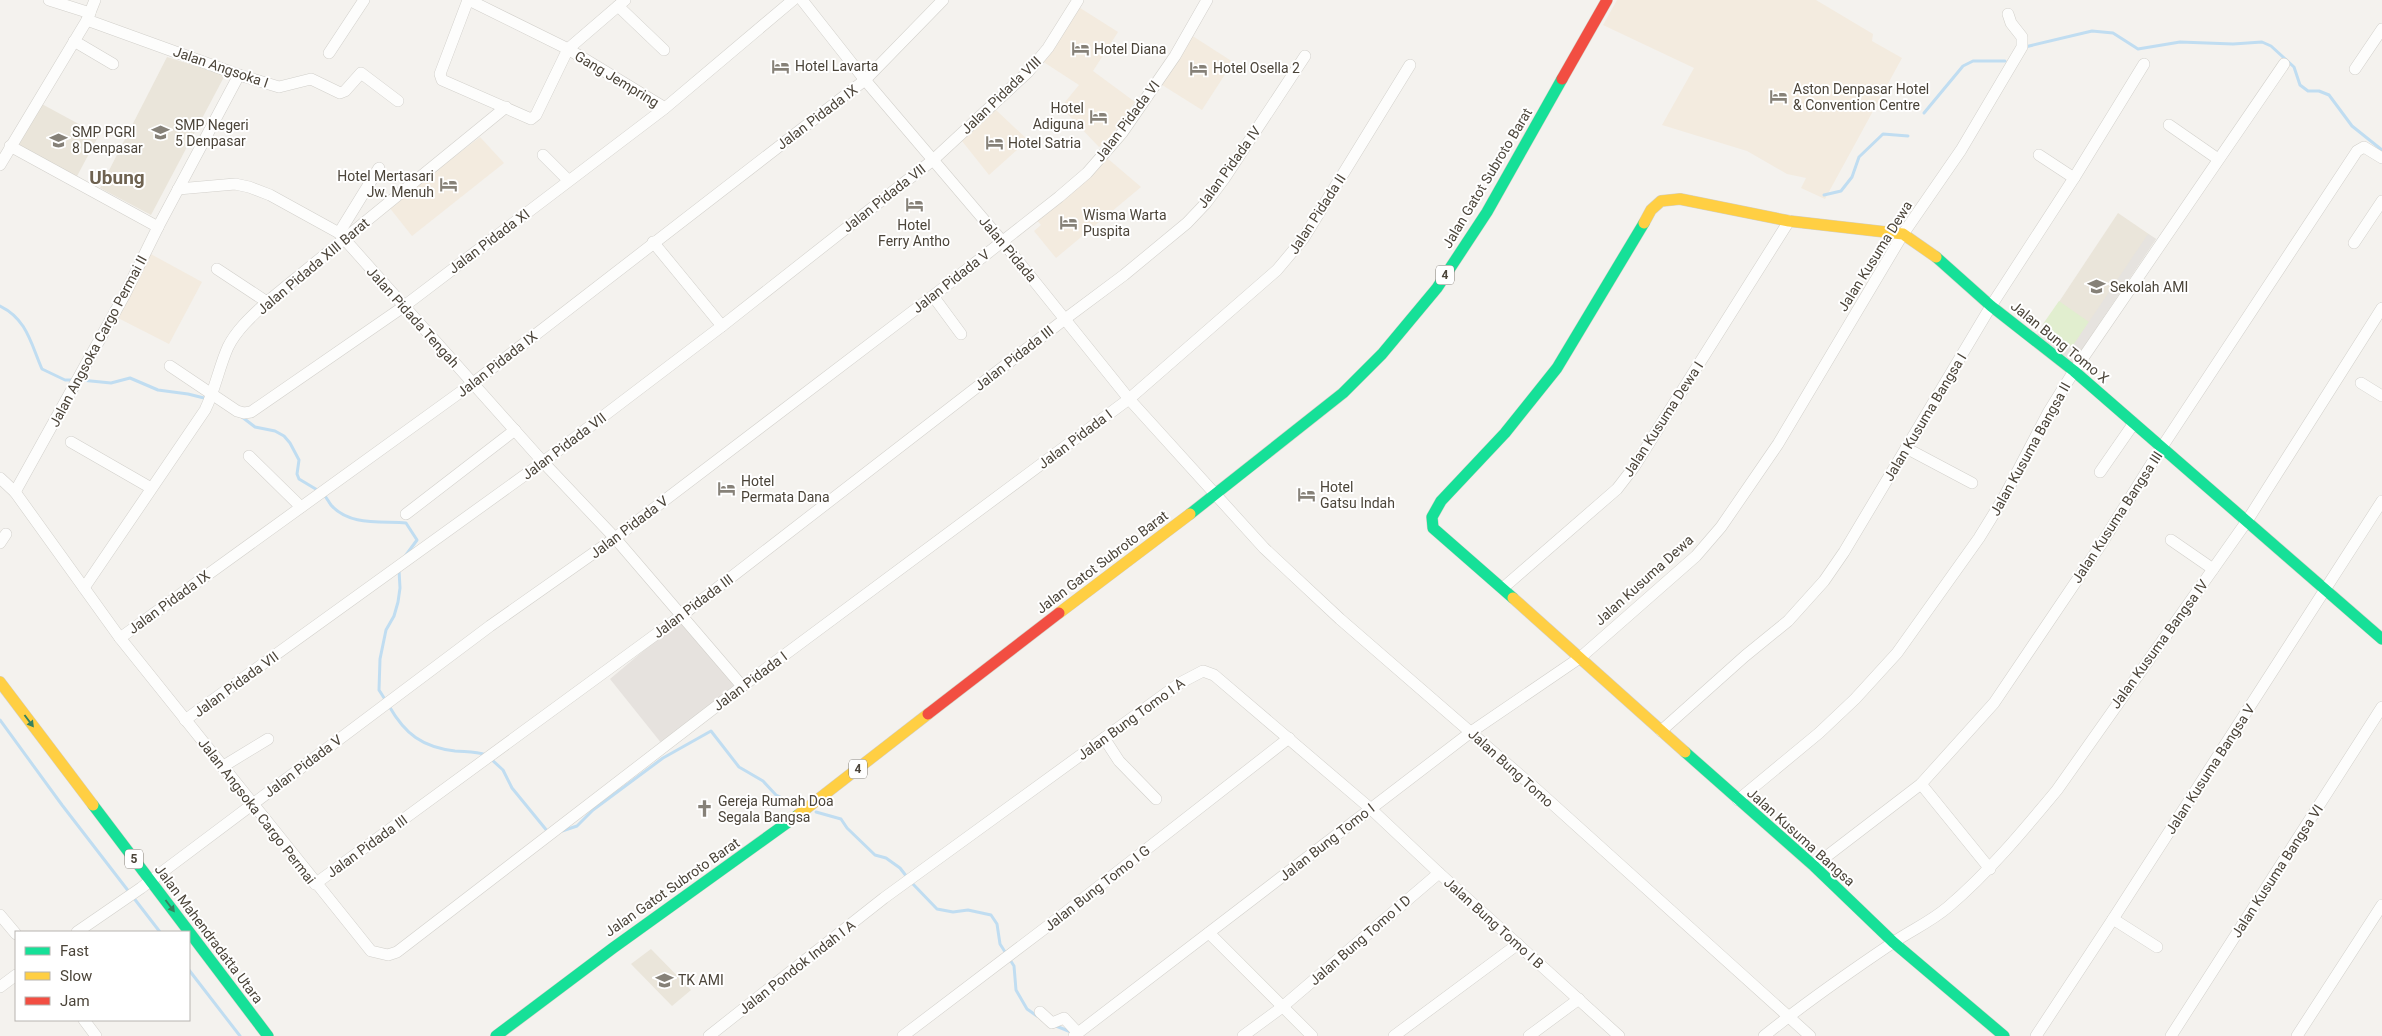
<svg xmlns="http://www.w3.org/2000/svg" width="2382" height="1036" font-family="Roboto,sans-serif">
	<style>
		.commercial { fill: #f3ebdf }
		.industrial { fill: #e6e2de }
		.education { fill: #eae5da }
		.green { fill: #e1eecf }
		.parking { fill: #e6e3df }
		.lines { fill: none; stroke-linecap: round; stroke-linejoin: round }
		.stream { stroke: #c0ddf1; stroke-width: 3 }
		.street-casing { stroke: #d2d0cb; stroke-width: 12 }
		.fast-casing { stroke: #d3cfc5; stroke-width: 12 }
		.slow-casing { stroke: #d3cfc5; stroke-width: 12 }
		.jam-casing { stroke: #d3cfc5; stroke-width: 12 }
		.street { stroke: #fdfdfc; stroke-width: 11 }
		.fast { stroke: #16e098; stroke-width: 11 }
		.slow { stroke: #ffcf43; stroke-width: 11 }
		.jam { stroke: #f24e42; stroke-width: 11 }
		.oneway { fill: #36825f }
		.labels { text-anchor: middle; stroke-width: 4; stroke-linejoin: round; paint-order: stroke }
		.shield { fill: #fff; stroke: #817c74; stroke-width: 1 }
		.shield-label { font-size: 12px; font-weight: bold; fill: #4b4439 }
		.poi-label { font-size: 14px; fill: #4b4439; stroke: #fff; text-anchor: start }
		.street-label { font-size: 14px; fill: #4b4439; stroke: #fff }
		.district-label { font-size: 19px; font-weight: bold; fill: #6e6250; stroke: #fff }
	</style>
	<rect width="100%" height="100%" fill="#f4f2ee"/>
	<!-- commercial -->
	<g class="commercial">
		<polygon points="1617,0 1816,0 1873,34 1872,41 1902,58 1825,199 1801,188 1806,178 1787,174 1747,151 1662,125 1694,68 1603,25"/>
		<polygon points="1077,6 1118,32 1093,71 1135,102 1110,137 1099,147 1061,107 1079,85 1042,61"/>
		<polygon points="1191,35 1233,62 1202,110 1159,83"/>
		<polygon points="996,110 1028,140 989,175 962,141"/>
		<polygon points="480,137 504,163 412,236 389,207"/>
		<polygon points="1107,158 1141,187 1056,258 1034,231 1041,225 1036,219"/>
		<polygon points="149,253 202,282 169,344 116,317"/>
	</g>
	<!-- industrial -->
	<polygon class="industrial" points="680,620 734,685 662,744 610,679"/>
	<!-- education -->
	<g class="education">
		<polygon points="167,57 225,75 151,215 100,188"/>
		<polygon points="40,103 99,135 76,178 22,149 19,143"/>
		<polygon points="2118,213 2156,239 2073,362 2037,335"/>
		<polygon points="651,949 691,990 672,1006 631,964"/>
	</g>
	<!-- green -->
	<polygon class="green" points="2059,301 2089,322 2072,347 2043,324"/>
	<!-- parking -->
	<polygon class="parking" points="2148,234 2156,239 2073,362 2037,335 2043,324 2072,347"/>
	<g class="lines">
		<!-- stream -->
		<g class="stream">
			<polyline points="2025,47 2092,31 2113,33 2138,49 2180,42 2233,44 2262,42 2271,46 2294,67 2300,85 2308,91 2319,91 2329,95 2352,126 2382,150"/>
			<polyline points="1924,113 1963,66 1973,61 2005,61"/>
			<polyline points="1824,195 1841,191 1852,177 1859,157 1883,134 1908,136"/>
			<path d="M0,306C27,319 31,344 42,369L65,380H75"/>
			<polyline points="81,380 111,383 130,378 158,390 188,394 208,399"/>
			<polyline points="242,417 255,427 275,431 284,436 290,443 299,460 297,474 299,479 319,491"/>
			<path d="M324,495C327,498 328,501 331,505C349,526 381,521 406,523L417,540L406,555"/>
			<polyline points="386,701 379,690 380,659 386,630 394,616 398,602 400,588 399,570"/>
			<path d="M389,706C405,734 422,747 455,751C466,752 476,751 486,755"/>
			<polyline points="0,720 62,805 160,932"/>
			<polyline points="491,759 503,770 512,788 548,832"/>
			<polyline points="816,812 841,819 847,828 875,855 886,858 900,868 907,877"/>
			<polyline points="562,831 577,826 593,810 663,758 711,731 739,767 763,781 776,795 798,806"/>
			<polyline points="911,882 937,909 953,912 968,910 991,915 997,924 1000,944 1014,966 1016,990 1027,1009 1037,1016"/>
			<polyline points="189,970 240,1036"/>
			<polyline points="1056,1026 1071,1032"/>
		</g>
		<defs>
			<g id="street">
				<polyline points="49,0 90,13"/>
				<polyline points="468,0 440,74 442,80 531,119 536,115 568,49 625,0"/>
				<polyline points="469,0 568,49 665,108"/>
				<polyline points="802,0 865,80 1002,241 1129,399 1264,548 1340,619 1536,789 1810,1036"/>
				<polyline points="618,6 664,50"/>
				<polyline points="87,20 239,75 279,87 311,79 340,93 345,91 361,73 398,101"/>
				<polyline points="74,41 113,64"/>
				<polyline points="329,53 364,0"/>
				<polyline points="2355,69 2382,29"/>
				<polyline points="2169,125 2218,159"/>
				<polyline points="10,146 158,227"/>
				<polyline points="543,155 568,180"/>
				<polyline points="2039,155 2074,178"/>
				<polyline points="0,165 87,20 95,0"/>
				<polyline points="178,189 235,184 249,187 270,195 339,233 543,462 615,538 742,686"/>
				<polyline points="339,233 379,168"/>
				<polyline points="653,242 722,326"/>
				<polyline points="2354,243 2382,201"/>
				<polyline points="217,269 267,302"/>
				<polyline points="933,296 961,334"/>
				<polyline points="170,366 237,411 244,413 251,412 403,307 665,108 793,0"/>
				<polyline points="2361,383 2382,396"/>
				<polyline points="71,442 151,488"/>
				<polyline points="1906,448 1972,483"/>
				<polyline points="249,456 301,507"/>
				<polyline points="2100,472 2134,423"/>
				<polyline points="0,478 15,492 120,638 371,951 388,955 397,952 748,682 1129,399 1277,270 1303,239 1410,65"/>
				<polyline points="15,492 125,294 158,227 239,75"/>
				<polyline points="406,514 515,430"/>
				<polyline points="2171,540 2213,569"/>
				<polyline points="0,543 6,534"/>
				<path d="M84,588L205,410C215,390 219,367 228,347C237,329 253,315 267,302L506,107"/>
				<polyline points="1503,588 1617,489 1634,467 1789,221"/>
				<polyline points="120,638 473,383 865,80 943,0"/>
				<polyline points="185,720 543,462 722,326 933,160 1028,72 1048,48 1078,0"/>
				<polyline points="1661,731 1745,656 1788,621 1824,581 1844,552 1991,306 2074,178 2144,64"/>
				<polyline points="1104,738 1119,761 1156,799"/>
				<polyline points="222,767 268,739"/>
				<polyline points="1921,784 1990,869"/>
				<polyline points="1738,800 1819,733 1855,699 1897,653 1979,538 2003,499 2048,413 2074,371 2284,64"/>
				<polyline points="1814,866 1921,784 1994,703 2100,546 2162,447 2357,151 2364,147 2382,158"/>
				<polyline points="315,884 681,616 1065,319 1124,275 1187,223 1206,203 1224,179 1305,56"/>
				<polyline points="0,915 16,934"/>
				<polyline points="2113,919 2157,947"/>
				<polyline points="77,932 141,888 490,626 615,538 933,296 1059,197 1087,173 1122,133 1175,56 1207,0"/>
				<polyline points="1209,933 1312,1036"/>
				<polyline points="0,987 16,975"/>
				<polyline points="1040,1012 1052,1023 1064,1018 1078,1033"/>
				<polyline points="84,1020 96,1036"/>
				<polyline points="709,1036 884,898 1180,683 1203,671 1214,675 1371,809 1439,873 1619,1036"/>
				<polyline points="903,1036 1061,916 1289,738"/>
				<polyline points="1074,1036 1471,732 1581,657 1696,556 1721,527 1778,444 1903,234 1961,150 2022,47 2022,37 2011,23 2008,14"/>
				<polyline points="1243,1036 1281,1008 1439,873"/>
				<polyline points="1394,1036 1518,944"/>
				<polyline points="1529,1036 1579,999"/>
				<path d="M1764,1036C1805,1003 1848,973 1891,944C1911,930 1929,923 1948,907C1989,872 2023,831 2057,790L2247,521L2382,308"/>
				<polyline points="2036,1036 2113,919 2382,501"/>
				<polyline points="2171,1036 2382,707"/>
				<polyline points="2297,1036 2382,905"/>
			</g>
			<g id="fast">
				<polyline points="1936,257 1991,306 2074,371 2382,639"/>
				<polyline points="1190,514 1343,393 1382,354 1437,288 1487,212 1562,79"/>
				<polyline points="1513,598 1433,528 1432,517 1441,501 1505,433 1557,368 1644,223"/>
				<polyline points="1685,752 1814,866 1893,942 2004,1036"/>
				<polyline points="93,805 268,1036"/>
				<polyline points="496,1036 613,948 798,815"/>
			</g>
			<g id="slow">
				<polyline points="1644,223 1651,210 1661,201 1680,199 1789,221 1903,234 1936,257"/>
				<polyline points="1513,598 1685,752"/>
				<polyline points="1059,613 1190,514"/>
				<polyline points="0,682 93,805"/>
				<polyline points="798,815 928,714"/>
			</g>
			<g id="jam">
				<polyline points="1562,79 1607,0"/>
				<polyline points="928,714 1059,613"/>
			</g>
		</defs>
		<!-- street casing -->
		<use href="#street" class="street-casing"/>
		<!-- fast casing -->
		<use href="#fast" class="fast-casing"/>
		<!-- slow casing -->
		<use href="#slow" class="slow-casing"/>
		<!-- jam casing -->
		<use href="#jam" class="jam-casing"/>
		<!-- street -->
		<use href="#street" class="street"/>
		<!-- fast -->
		<use href="#fast" class="fast"/>
		<!-- slow -->
		<use href="#slow" class="slow"/>
		<!-- jam -->
		<use href="#jam" class="jam"/>
	</g>
	<!-- one-way arrows -->
	<defs><path id="oneway-solid" d="M-6-.8H1V-3.2L6.5 0L1 3.2V.8H-6Z" transform="scale(1.25)"/></defs>
	<g class="oneway">
		<use href="#oneway-solid" transform="translate(29 721) rotate(53)"/>
		<use href="#oneway-solid" transform="translate(170 906) rotate(53)"/>
	</g>
	<!-- icons -->
	<defs>
		<symbol id="hotel-bare" viewBox="-9 -9 18 18"><path d="M-6-4.5h1.5V1H6V5H4.5V3h-9V5H-6ZM-4 0a1.8 1.8 0 1 1 3.6 0ZM.5 0V-2.5h3Q6-2.5 6 0Z" fill="#868178" stroke="#fff" stroke-width="2.5" paint-order="stroke"/></symbol>
		<symbol id="school-bare" viewBox="-9 -9 18 18"><path d="M0-5L7-2L0 1L-7-2ZM-4 1L0 2.5L4 1V4Q0 6-4 4Z" fill="#868178" stroke="#fff" stroke-width="2.5" paint-order="stroke"/></symbol>
		<symbol id="church-bare" viewBox="-9 -9 18 18"><path d="M-1.2-6h2.4v3.5h3.3v2.4h-3.3V6h-2.4V-.1h-3.3v-2.4h3.3Z" fill="#868178" stroke="#fff" stroke-width="2.5" paint-order="stroke"/></symbol>
	</defs>
	<g fill-rule="evenodd">
		<use href="#hotel-bare" x="1068" y="36" width="25" height="25"/>
		<use href="#hotel-bare" x="768" y="54" width="25" height="25"/>
		<use href="#hotel-bare" x="1186" y="56" width="25" height="25"/>
		<use href="#hotel-bare" x="1766" y="84" width="25" height="25"/>
		<use href="#hotel-bare" x="1086" y="104" width="25" height="25"/>
		<use href="#school-bare" x="148" y="120" width="25" height="25"/>
		<use href="#school-bare" x="46" y="128" width="25" height="25"/>
		<use href="#hotel-bare" x="982" y="130" width="25" height="25"/>
		<use href="#hotel-bare" x="436" y="172" width="25" height="25"/>
		<use href="#hotel-bare" x="902" y="192" width="25" height="25"/>
		<use href="#hotel-bare" x="1056" y="210" width="25" height="25"/>
		<use href="#school-bare" x="2084" y="274" width="25" height="25"/>
		<use href="#hotel-bare" x="714" y="476" width="25" height="25"/>
		<use href="#hotel-bare" x="1294" y="482" width="25" height="25"/>
		<use href="#church-bare" x="692" y="796" width="25" height="25"/>
		<use href="#school-bare" x="652" y="968" width="25" height="25"/>
	</g>
	<g class="labels">
		<!-- shield labels -->
		<g class="shield">
			<rect x="1436" y="265.5" width="18" height="19" rx="4"/>
			<rect x="849" y="759.5" width="18" height="19" rx="4"/>
			<rect x="125" y="849.5" width="18" height="19" rx="4"/>
		</g>
		<g class="shield-label">
			<text x="1445" y="279">4</text>
			<text x="858" y="773">4</text>
			<text x="134" y="863">5</text>
		</g>
		<!-- poi labels -->
		<g class="poi-label">
			<text x="1094" y="54">Hotel Diana</text>
			<text x="795" y="71">Hotel Lavarta</text>
			<text x="1213" y="73">Hotel Osella 2</text>
			<text x="1793" y="94">Aston Denpasar Hotel<tspan x="1793" dy="16">&amp; Convention Centre</tspan></text>
			<text x="1084" y="113" text-anchor="end">Hotel<tspan x="1084" dy="16">Adiguna</tspan></text>
			<text x="175" y="130">SMP Negeri<tspan x="175" dy="16">5 Denpasar</tspan></text>
			<text x="72" y="137">SMP PGRI<tspan x="72" dy="16">8 Denpasar</tspan></text>
			<text x="1008" y="148">Hotel Satria</text>
			<text x="434" y="181" text-anchor="end">Hotel Mertasari<tspan x="434" dy="16">Jw. Menuh</tspan></text>
			<text x="1083" y="220">Wisma Warta<tspan x="1083" dy="16">Puspita</tspan></text>
			<text x="914" y="230" text-anchor="middle">Hotel<tspan x="914" dy="16">Ferry Antho</tspan></text>
			<text x="2110" y="292">Sekolah AMI</text>
			<text x="741" y="486">Hotel<tspan x="741" dy="16">Permata Dana</tspan></text>
			<text x="1320" y="492">Hotel<tspan x="1320" dy="16">Gatsu Indah</tspan></text>
			<text x="718" y="806">Gereja Rumah Doa<tspan x="718" dy="16">Segala Bangsa</tspan></text>
			<text x="678" y="985">TK AMI</text>
		</g>
		<!-- street labels -->
		<g class="street-label">
			<text transform="translate(221 67) rotate(19)" y="5">Jalan Angsoka I</text>
			<text transform="translate(617 79) rotate(31)" y="5">Gang Jempring</text>
			<text transform="translate(1001 95) rotate(-44)" y="5">Jalan Pidada VIII</text>
			<text transform="translate(817 117) rotate(-37)" y="5">Jalan Pidada IX</text>
			<text transform="translate(1127 121) rotate(-53)" y="5">Jalan Pidada VI</text>
			<text transform="translate(1229 167) rotate(-54)" y="5">Jalan Pidada IV</text>
			<text transform="translate(1487 178) rotate(-59)" y="5">Jalan Gatot Subroto Barat</text>
			<text transform="translate(884 198) rotate(-38)" y="5">Jalan Pidada VII</text>
			<text transform="translate(1317 214) rotate(-57)" y="5">Jalan Pidada II</text>
			<text transform="translate(489 241) rotate(-37)" y="5">Jalan Pidada XI</text>
			<text transform="translate(1008 249) rotate(50)" y="5">Jalan Pidada</text>
			<text transform="translate(1875 256) rotate(-58)" y="5">Jalan Kusuma Dewa</text>
			<text transform="translate(313 266) rotate(-40)" y="5">Jalan Pidada XIII Barat</text>
			<text transform="translate(951 281) rotate(-38)" y="5">Jalan Pidada V</text>
			<text transform="translate(413 317) rotate(48)" y="5">Jalan Pidada Tengah</text>
			<text transform="translate(98 341) rotate(-62)" y="5">Jalan Angsoka Cargo Permai II</text>
			<text transform="translate(2060 342) rotate(39)" y="5">Jalan Bung Tomo X</text>
			<text transform="translate(1014 358) rotate(-38)" y="5">Jalan Pidada III</text>
			<text transform="translate(497 364) rotate(-38)" y="5">Jalan Pidada IX</text>
			<text transform="translate(1925 417) rotate(-59)" y="5">Jalan Kusuma Bangsa I</text>
			<text transform="translate(1663 419) rotate(-57)" y="5">Jalan Kusuma Dewa I</text>
			<text transform="translate(1075 439) rotate(-37)" y="5">Jalan Pidada I</text>
			<text transform="translate(564 446) rotate(-37)" y="5">Jalan Pidada VII</text>
			<text transform="translate(2030 449) rotate(-61)" y="5">Jalan Kusuma Bangsa II</text>
			<text transform="translate(2117 517) rotate(-57)" y="5">Jalan Kusuma Bangsa III</text>
			<text transform="translate(629 527) rotate(-37)" y="5">Jalan Pidada V</text>
			<text transform="translate(1102 562) rotate(-37)" y="5">Jalan Gatot Subroto Barat</text>
			<text transform="translate(1644 580) rotate(-42)" y="5">Jalan Kusuma Dewa</text>
			<text transform="translate(169 602) rotate(-36)" y="5">Jalan Pidada IX</text>
			<text transform="translate(693 606) rotate(-37)" y="5">Jalan Pidada III</text>
			<text transform="translate(2159 644) rotate(-54)" y="5">Jalan Kusuma Bangsa IV</text>
			<text transform="translate(750 681) rotate(-37)" y="5">Jalan Pidada I</text>
			<text transform="translate(236 684) rotate(-36)" y="5">Jalan Pidada VII</text>
			<text transform="translate(1131 719) rotate(-36)" y="5">Jalan Bung Tomo I A</text>
			<text transform="translate(303 766) rotate(-37)" y="5">Jalan Pidada V</text>
			<text transform="translate(1511 768) rotate(42)" y="5">Jalan Bung Tomo</text>
			<text transform="translate(2210 769) rotate(-57)" y="5">Jalan Kusuma Bangsa V</text>
			<text transform="translate(257 811) rotate(52)" y="5">Jalan Angsoka Cargo Permai</text>
			<text transform="translate(1801 837) rotate(42)" y="5">Jalan Kusuma Bangsa</text>
			<text transform="translate(1327 842) rotate(-38)" y="5">Jalan Bung Tomo I</text>
			<text transform="translate(367 846) rotate(-36)" y="5">Jalan Pidada III</text>
			<text transform="translate(2277 871) rotate(-57)" y="5">Jalan Kusuma Bangsa VI</text>
			<text transform="translate(672 887) rotate(-35)" y="5">Jalan Gatot Subroto Barat</text>
			<text transform="translate(1097 888) rotate(-38)" y="5">Jalan Bung Tomo I G</text>
			<text transform="translate(1494 923) rotate(42)" y="5">Jalan Bung Tomo I B</text>
			<text transform="translate(209 934) rotate(53)" y="5">Jalan Mahendradatta Utara</text>
			<text transform="translate(1360 940) rotate(-41)" y="5">Jalan Bung Tomo I D</text>
			<text transform="translate(797 967) rotate(-38)" y="5">Jalan Pondok Indah I A</text>
		</g>
		<!-- district labels -->
		<g class="district-label">
			<text x="117" y="184">Ubung</text>
		</g>
	</g>
	<!-- legend -->
	<rect x="15" y="931" width="175" height="90" fill="#ffffff" stroke="#b7b4b0"/>
	<rect x="25" y="947" width="25" height="8" fill="#16e098" stroke="#b7b4b0"/>
	<text x="60" y="956" font-size="15" fill="#4b4439">Fast</text>
	<rect x="25" y="972" width="25" height="8" fill="#ffcf43" stroke="#b7b4b0"/>
	<text x="60" y="981" font-size="15" fill="#4b4439">Slow</text>
	<rect x="25" y="997" width="25" height="8" fill="#f24e42" stroke="#b7b4b0"/>
	<text x="60" y="1006" font-size="15" fill="#4b4439">Jam</text>
</svg>
